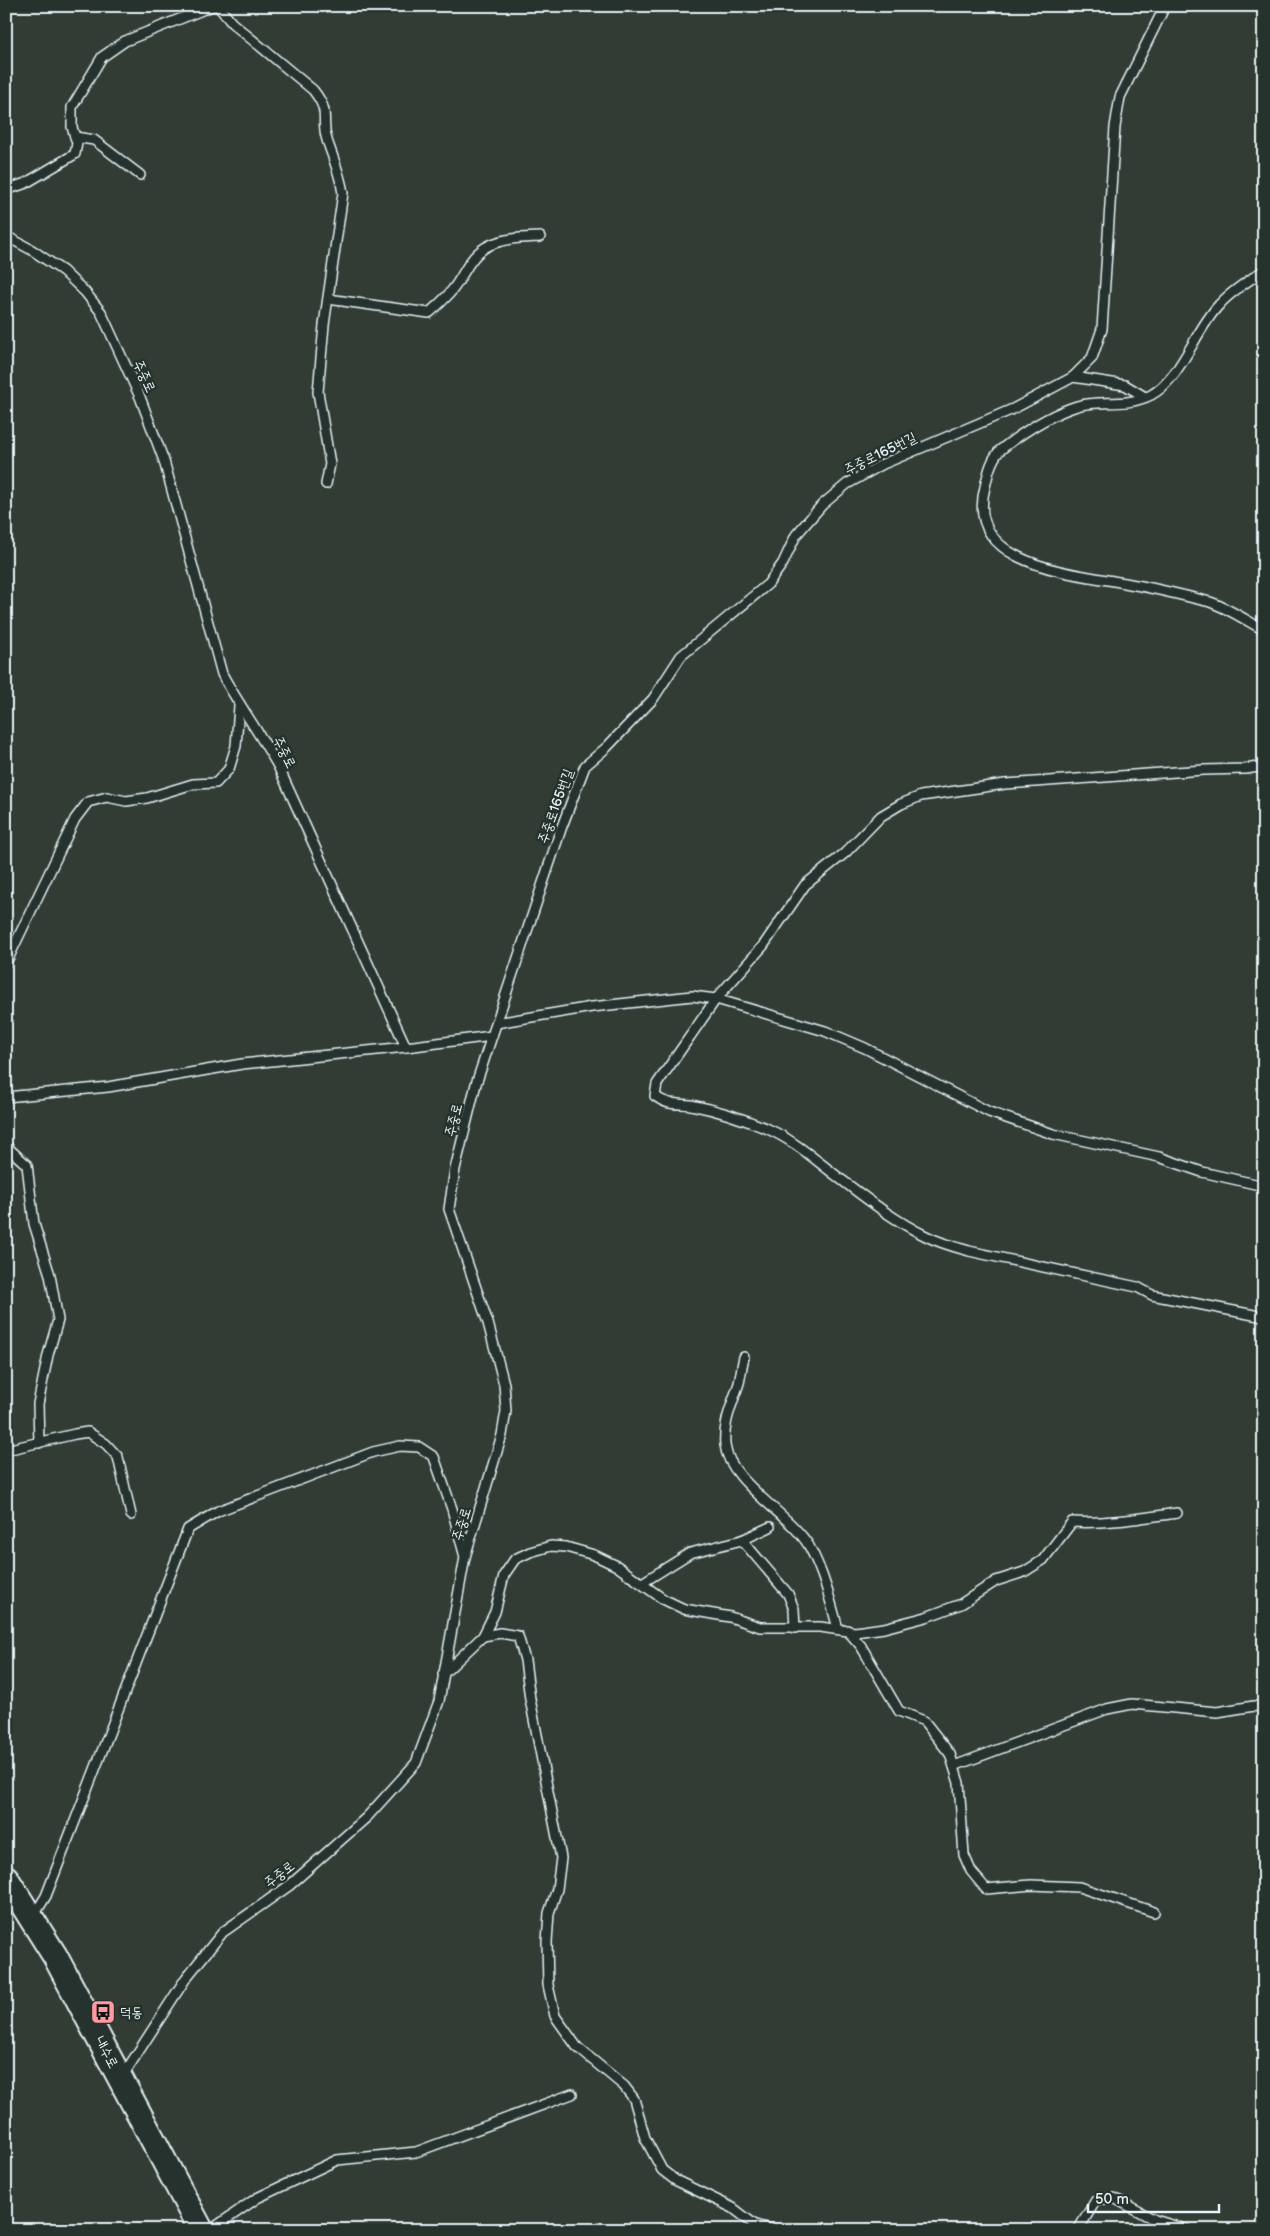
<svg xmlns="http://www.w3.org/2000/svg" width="1270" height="2236" font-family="'Balsamiq Sans','Poor Story',sans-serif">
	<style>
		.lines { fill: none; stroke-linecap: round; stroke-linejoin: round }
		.lane-casing { stroke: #e8f1f8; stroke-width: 12 }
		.secondary-casing { stroke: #e8f1f8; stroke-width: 28 }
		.lane { stroke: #26332d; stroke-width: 9 }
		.secondary { stroke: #26332d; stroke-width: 24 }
		.labels { text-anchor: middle; stroke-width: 5; stroke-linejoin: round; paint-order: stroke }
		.street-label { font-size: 14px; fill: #e8f1f8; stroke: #26332d }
		.poi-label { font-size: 14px; fill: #e8f1f8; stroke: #26332d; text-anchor: start }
	</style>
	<rect width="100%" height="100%" fill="#333c34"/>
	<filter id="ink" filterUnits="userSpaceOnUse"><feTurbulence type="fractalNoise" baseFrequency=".02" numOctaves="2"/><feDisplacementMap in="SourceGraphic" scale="10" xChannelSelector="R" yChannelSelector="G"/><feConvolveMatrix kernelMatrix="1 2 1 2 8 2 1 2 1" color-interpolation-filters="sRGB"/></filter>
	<g filter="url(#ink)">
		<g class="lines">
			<defs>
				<g id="lane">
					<path d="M218,6L232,23L313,90C332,114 320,118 327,140C333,158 340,174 343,193L324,325L318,392L330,464L326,484"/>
					<polyline points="75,137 94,140 140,175"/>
					<polyline points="6,190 26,183 75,154 77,143 72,127 72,107 102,57 125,41 212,6"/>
					<path d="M6,236L32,250L63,271L85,292L101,312L140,397L164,461L222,674C239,705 260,734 278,766L406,1047L492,1036"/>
					<path d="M1264,270C1249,281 1231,291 1219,305C1195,330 1181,379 1151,395C1125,408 1102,399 1077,406C1051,414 1025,431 1004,447C992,455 988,473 985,487C964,566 1072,573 1125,583C1154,588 1182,595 1210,602C1228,608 1247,621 1264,630"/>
					<path d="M328,299L429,313C438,305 449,296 456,285C466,270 472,253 490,245C505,238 523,238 540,237"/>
					<polyline points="1073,377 1125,385 1145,397"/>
					<path d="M1264,766L1246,769L1204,770L1005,784L921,796L901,804L881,816L845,853L805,885L763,946L716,999L657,1084L655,1096C668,1106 676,1103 691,1105C717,1110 744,1119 768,1129C793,1140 812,1157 834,1174C863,1196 893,1220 926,1236C940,1243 955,1247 969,1251L1137,1287L1152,1295L1264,1317"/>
					<polyline points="6,963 75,819 88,802 107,797 126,801 147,798 193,784 216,783 229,769 236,746 239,706"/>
					<polyline points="496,1023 592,1007 692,996 716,999 825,1031 865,1048 989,1112 1053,1134 1159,1157 1202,1172 1264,1186"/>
					<polyline points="6,1097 108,1087 242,1064 406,1047"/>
					<polyline points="6,1146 27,1165 34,1224 50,1275 58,1320 48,1355 38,1404 39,1443"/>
					<path d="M744,1357C742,1365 741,1374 739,1383C732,1405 723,1422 725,1445C729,1482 791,1515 809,1546C823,1571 831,1602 838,1629"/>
					<polyline points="6,1450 75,1434 88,1432 106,1444 118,1457 131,1515"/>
					<polyline points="742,1540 788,1594 794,1609 795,1628"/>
					<polyline points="642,1583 690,1553 742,1540 770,1527"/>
					<polyline points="847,1630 861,1646 899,1711 924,1721 950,1754 959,1783 964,1855 971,1871 986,1889 1031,1885 1079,1887 1154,1912"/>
					<polyline points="483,1636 500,1633 518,1636 525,1660 530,1699 561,1858 557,1889 549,1913 547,1942 548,1985 555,2016 577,2047 624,2086 634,2099 645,2138 662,2170 675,2180 733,2208 755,2225 773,2230"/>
					<path d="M443,1674L483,1636L495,1612L504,1575L515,1559L530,1552L551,1546L566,1547L594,1555L617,1566L663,1599L684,1609L730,1617L760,1627H820L855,1632L884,1628L926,1617L961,1604L996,1581L1024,1572L1043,1560L1072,1522C1107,1524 1141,1518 1177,1513"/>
					<polyline points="954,1766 1107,1709 1132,1704 1217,1712 1254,1706 1264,1707"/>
					<polyline points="33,1917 46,1896 188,1529 218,1511 373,1452 400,1446 419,1447 434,1457 452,1509 465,1557"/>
					<polyline points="122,2077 186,1978 223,1932 290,1885 367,1817 416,1763 439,1701 465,1557 502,1435 506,1411 504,1384 488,1323 449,1209 455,1169 476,1084 561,829 585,766 607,747 653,699 681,656 768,584 783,563 796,535 822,505 847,484 883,464 1013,409 1073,377 1092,358 1102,329 1115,127 1120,97 1165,6"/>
					<polyline points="211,2230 257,2198 337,2160 416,2152 572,2094"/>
					<polyline points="1078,2230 1096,2200 1114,2198 1155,2220 1188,2230"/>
				</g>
				<polyline id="secondary" points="6,1878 55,1956 201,2230"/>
			</defs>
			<!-- lane casing -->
			<use href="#lane" class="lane-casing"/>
			<!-- secondary casing -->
			<use href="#secondary" class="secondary-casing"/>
			<!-- lane -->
			<use href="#lane" class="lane"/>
			<!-- secondary -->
			<use href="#secondary" class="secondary"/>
		</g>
	</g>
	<!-- icons -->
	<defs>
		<symbol id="bus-square" viewBox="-11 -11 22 22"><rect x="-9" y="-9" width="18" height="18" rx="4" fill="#ff9aa2" stroke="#26332d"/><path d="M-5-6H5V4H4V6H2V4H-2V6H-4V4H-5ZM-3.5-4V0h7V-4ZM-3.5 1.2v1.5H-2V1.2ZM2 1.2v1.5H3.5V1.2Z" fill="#111"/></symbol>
	</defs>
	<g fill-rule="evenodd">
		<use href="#bus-square" x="89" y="1998" width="28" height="28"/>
	</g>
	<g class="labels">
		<!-- street labels -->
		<g class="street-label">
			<text transform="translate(145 376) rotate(65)" y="5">주중로</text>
			<text transform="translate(880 453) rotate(-26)" y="5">주중로165번길</text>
			<text transform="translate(285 752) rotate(63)" y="5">주중로</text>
			<text transform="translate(555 806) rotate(-70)" y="5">주중로165번길</text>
			<text transform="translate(453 1120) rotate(-76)" y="5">주중로</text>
			<text transform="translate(461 1524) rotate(-73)" y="5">주중로</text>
			<text transform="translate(279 1874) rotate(-38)" y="5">주중로</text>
			<text transform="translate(107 2052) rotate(62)" y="5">내수로</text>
		</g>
		<!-- poi labels -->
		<g class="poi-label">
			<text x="120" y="2017">덕동</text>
		</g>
	</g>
	<!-- margin -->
	<rect width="1270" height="2236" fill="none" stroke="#26332d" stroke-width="25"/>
	<rect x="12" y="12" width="1245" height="2211" fill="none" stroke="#e8f1f8" stroke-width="2" filter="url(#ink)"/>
	<!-- scale -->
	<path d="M1088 2204v8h131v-8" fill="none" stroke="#e8f1f8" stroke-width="2.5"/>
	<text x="1095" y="2204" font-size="15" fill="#e8f1f8" stroke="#26332d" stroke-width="4" paint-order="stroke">50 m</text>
</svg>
